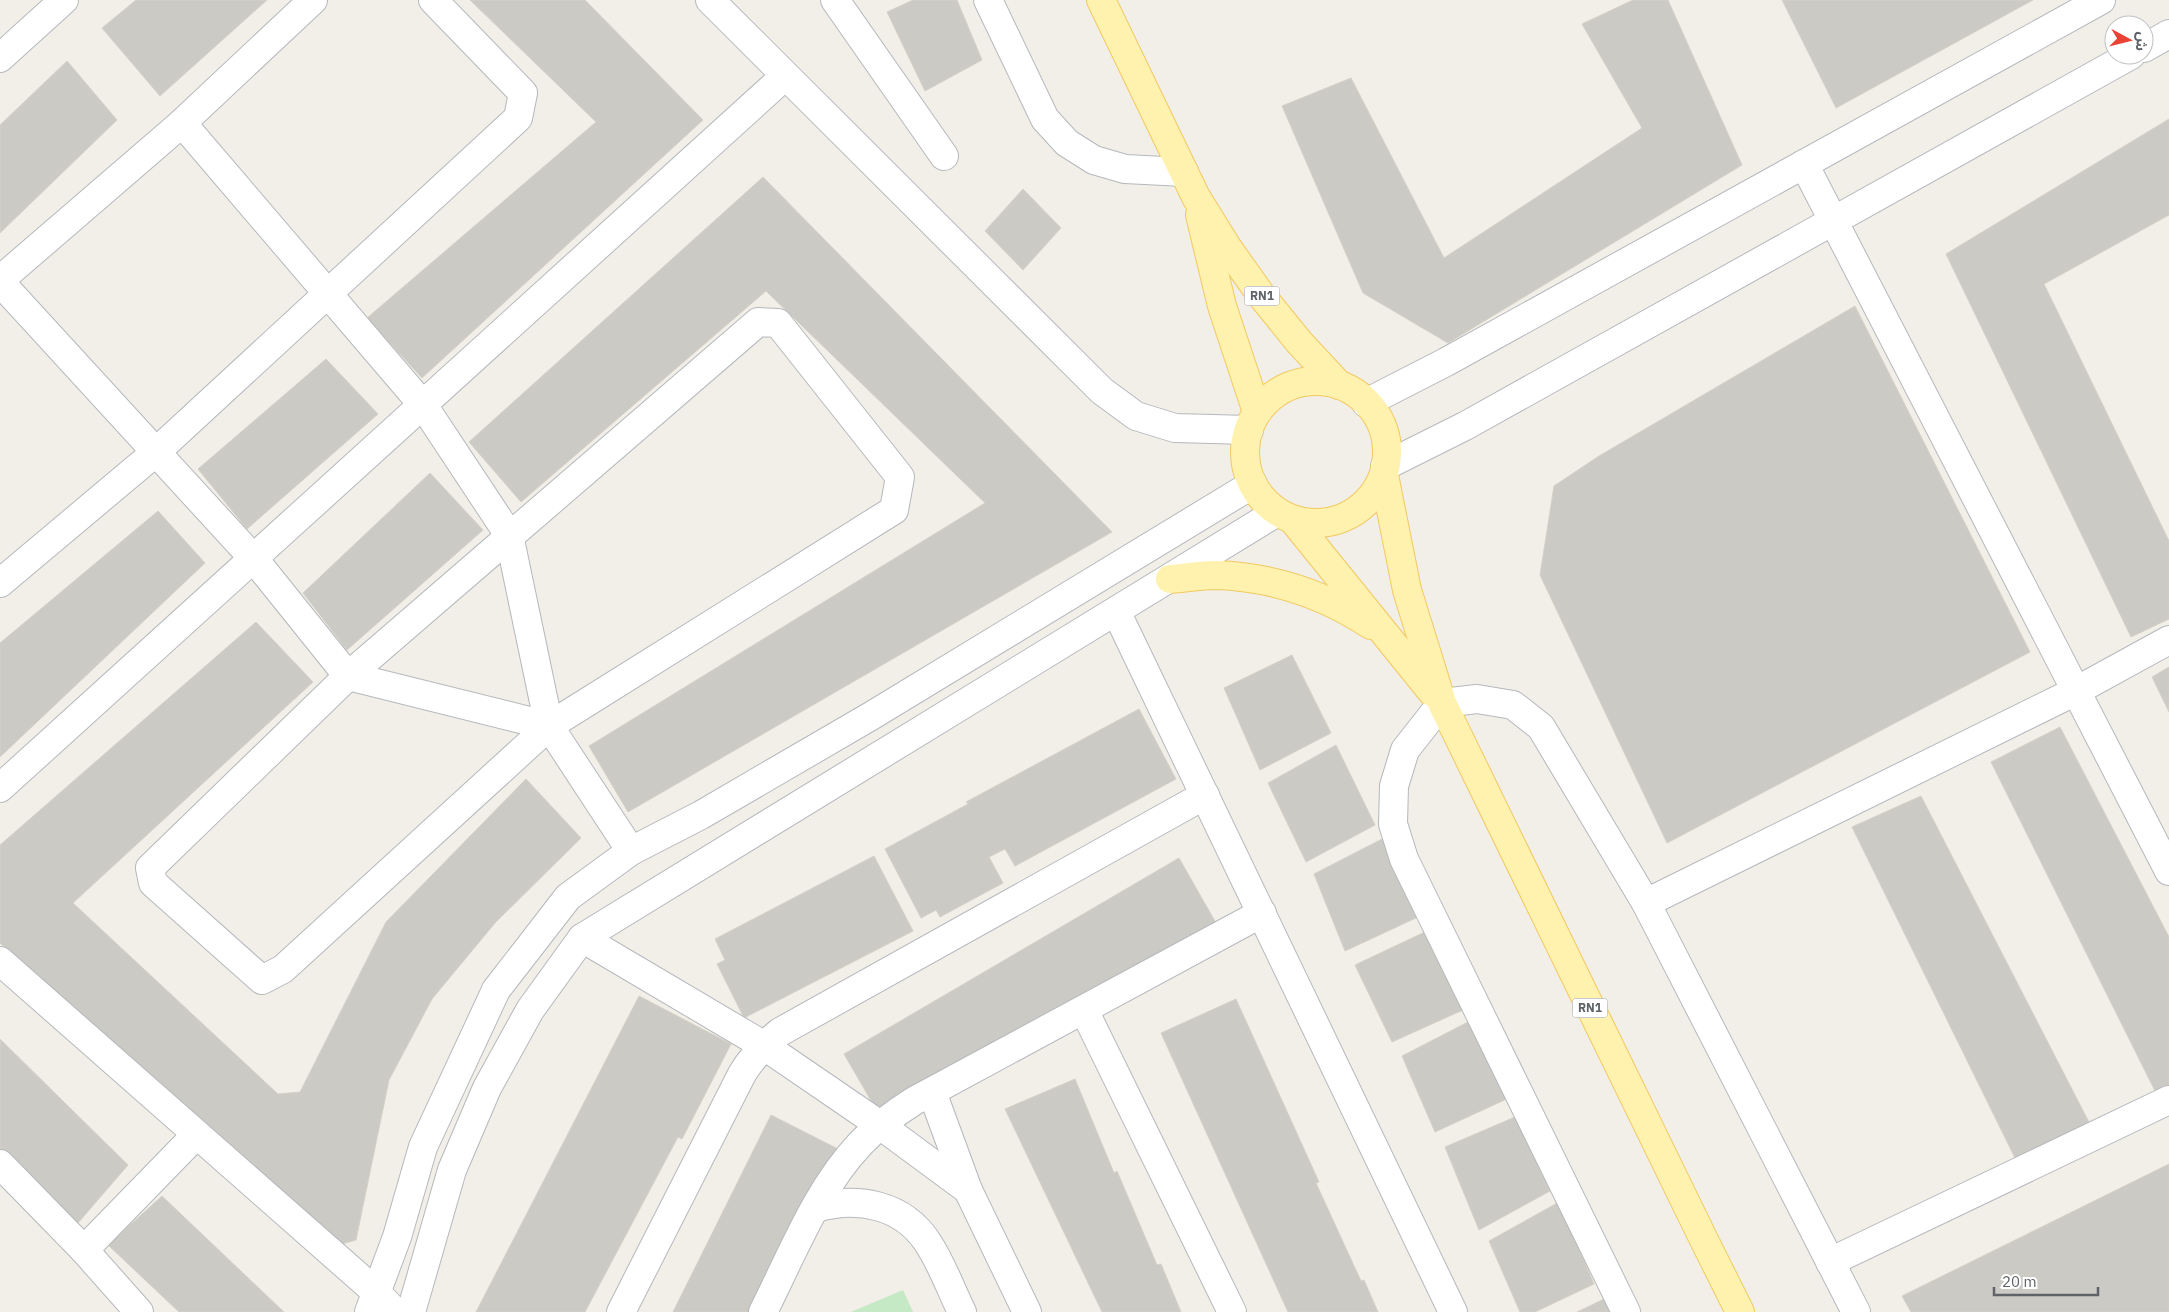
<svg xmlns="http://www.w3.org/2000/svg" width="2169" height="1312" font-family="'IBM Plex Sans','Noto Sans Arabic',sans-serif">
	<style>
		.green { fill: #c5e8c5 }
		.building { fill: #cccac5; stroke: #d6d1c6 }
		.lines { fill: none; stroke-linecap: round; stroke-linejoin: round }
		.minor-casing { stroke: #b5b8bc; stroke-width: 30 }
		.primary-casing { stroke: #f2c960; stroke-width: 30 }
		.minor { stroke: #fff; stroke-width: 28 }
		.primary { stroke: #fff2af; stroke-width: 28 }
		.labels { text-anchor: middle; stroke-width: 4; stroke-linejoin: round; paint-order: stroke }
		.shield { fill: #fff; stroke: #8f9295; stroke-width: 1 }
		.shield-label { font-size: 12px; font-weight: bold; fill: #5f6368 }
	</style>
	<rect width="100%" height="100%" fill="#f1efe8"/>
	<!-- green -->
	<polygon class="green" points="903,1290 913,1312 851,1312"/>
	<!-- building -->
	<g class="building">
		<polygon points="136,0 267,0 160,96 102,28"/>
		<polygon points="470,0 585,0 703,120 422,378 367,318 596,122"/>
		<polygon points="913,0 957,0 982,60 925,91 887,12"/>
		<polygon points="1633,0 1668,0 1742,165 1448,343 1363,293 1282,106 1351,78 1444,258 1642,128 1582,24"/>
		<polygon points="1782,0 2033,0 1836,108"/>
		<polygon points="67,61 117,120 0,233 0,125"/>
		<polygon points="2169,119 2169,215 2044,284 2169,541 2169,619 2131,637 1946,254"/>
		<polygon points="763,177 1112,532 628,812 589,746 985,503 766,291 521,502 469,442"/>
		<polygon points="1023,189 1061,228 1023,270 985,231"/>
		<polygon points="1855,306 2030,652 1667,843 1540,575 1554,486 1599,456"/>
		<polygon points="326,359 378,414 247,529 198,469"/>
		<polygon points="430,473 483,530 347,650 303,593"/>
		<polygon points="158,511 205,563 0,757 0,643"/>
		<polygon points="256,622 313,682 73,903 278,1094 300,1092 386,922 526,779 581,838 495,923 432,999 389,1080 356,1240 331,1247 0,943 0,845"/>
		<polygon points="1292,655 1331,733 1260,770 1224,688"/>
		<polygon points="2169,667 2169,712 2152,677"/>
		<polygon points="1139,709 1176,779 1015,866 1005,849 989,857 1003,883 940,917 936,910 921,918 885,849 968,804 966,802"/>
		<polygon points="2060,727 2169,937 2169,1087 2156,1093 1991,762"/>
		<polygon points="1336,745 1375,825 1306,862 1268,783"/>
		<polygon points="1921,796 2092,1128 2016,1160 1852,827"/>
		<polygon points="1382,839 1418,917 1345,951 1314,874"/>
		<polygon points="874,856 913,931 744,1018 717,964 725,960 715,939"/>
		<polygon points="1179,858 1216,923 881,1118 844,1054"/>
		<polygon points="1427,931 1463,1010 1392,1042 1355,965"/>
		<polygon points="639,996 731,1044 682,1139 678,1137 585,1312 476,1312"/>
		<polygon points="1236,999 1319,1182 1316,1183 1361,1281 1364,1280 1378,1312 1288,1312 1161,1033"/>
		<polygon points="1470,1021 1511,1097 1435,1132 1402,1056"/>
		<polygon points="0,1039 128,1165 78,1223 0,1157"/>
		<polygon points="1075,1079 1114,1173 1117,1171 1157,1265 1161,1264 1181,1312 1102,1312 1005,1109"/>
		<polygon points="771,1115 840,1150 760,1312 673,1312"/>
		<polygon points="1515,1117 1550,1191 1479,1230 1445,1147"/>
		<polygon points="2169,1164 2169,1312 1911,1312 1902,1296"/>
		<polygon points="162,1196 284,1312 179,1312 108,1245"/>
		<polygon points="1559,1202 1594,1284 1535,1312 1520,1312 1489,1241"/>
		<polygon points="1604,1299 1610,1312 1577,1312"/>
	</g>
	<g class="lines">
		<defs>
			<g id="minor">
				<polyline points="313,0 182,123 423,405 509,535 549,726 631,851"/>
				<polyline points="710,0 1102,391 1136,416 1175,428 1249,430"/>
				<polyline points="835,0 944,156"/>
				<polyline points="988,0 1045,119 1067,143 1094,160 1125,169 1184,172"/>
				<polyline points="2144,48 2169,34"/>
				<polyline points="0,58 64,0"/>
				<polyline points="1804,164 2169,871"/>
				<polyline points="0,280 182,123"/>
				<polyline points="0,282 254,559 348,676 549,726"/>
				<polygon points="758,322 778,323 900,477 894,510 549,726 283,969 262,980 153,883 150,868 348,676"/>
				<polyline points="1366,403 1446,362 2101,0"/>
				<polyline points="1385,466 1465,426 2131,55"/>
				<polyline points="0,583 156,452 518,118 523,93 433,0"/>
				<polyline points="1116,611 1453,1312"/>
				<polyline points="0,788 785,76"/>
				<polyline points="1646,903 2076,691 2169,640"/>
				<polyline points="582,938 763,1045 880,1125 968,1190 1027,1312"/>
				<polyline points="0,961 376,1292 395,1312"/>
				<polyline points="1084,1010 1232,1312"/>
				<polyline points="932,1092 968,1190"/>
				<polyline points="0,1164 84,1250 139,1312"/>
				<path d="M816,1208C857,1196 903,1204 928,1243C942,1264 951,1290 962,1312"/>
				<polyline points="84,1250 196,1135"/>
				<polyline points="1830,1262 2169,1100"/>
				<polyline points="369,1312 397,1237 423,1147 496,990 568,897 631,851 701,815 871,716 1253,484"/>
				<polyline points="411,1312 452,1170 487,1088 530,1010 582,938 1277,512"/>
				<path d="M621,1312L742,1074C752,1057 764,1045 780,1032L1205,795"/>
				<path d="M763,1312C792,1255 816,1191 860,1144C876,1127 895,1113 914,1101L1262,913"/>
				<polyline points="1626,1312 1404,859 1393,824 1394,786 1405,750 1442,703 1477,699 1513,705 1541,727 1646,903 1856,1312"/>
			</g>
			<g id="primary">
				<polyline points="1101,0 1196,197 1227,247 1261,295 1299,342 1339,385"/>
				<polyline points="1200,215 1222,306 1257,412"/>
				<circle cx="1316" cy="452" r="71"/>
				<polyline points="1384,475 1407,590 1442,703 1703,1238 1740,1312"/>
				<polyline points="1293,520 1432,692"/>
				<path d="M1170,579C1185,578 1201,575 1216,575C1273,577 1324,594 1371,625"/>
			</g>
		</defs>
		<!-- minor casing -->
		<use href="#minor" class="minor-casing"/>
		<!-- primary casing -->
		<use href="#primary" class="primary-casing"/>
		<!-- minor -->
		<use href="#minor" class="minor"/>
		<!-- primary -->
		<use href="#primary" class="primary"/>
	</g>
	<g class="labels">
		<!-- shield labels -->
		<g class="shield">
			<rect x="1244.5" y="286.5" width="35" height="19" rx="4"/>
			<rect x="1572.5" y="998.5" width="35" height="19" rx="4"/>
		</g>
		<g class="shield-label">
			<text x="1262" y="300">RN1</text>
			<text x="1590" y="1012">RN1</text>
		</g>
	</g>
	<!-- north arrow -->
	<g transform="translate(2129 40) rotate(97)"><circle r="24" fill="#ffffff" stroke="#bfc1c3"/>
	<path d="M0-4L9 19L0 12L-9 19Z" fill="#ea4335"/>
	<text y="-8" font-size="14" font-weight="bold" text-anchor="middle" fill="#5f6368">ش</text>
	</g>
	<!-- scale -->
	<path d="M1994 1287v8h104v-8" fill="none" stroke="#5f6368" stroke-width="2.5"/>
	<text x="2002" y="1287" font-size="15" fill="#5f6368" stroke="#ffffff" stroke-width="4" paint-order="stroke">20 m</text>
</svg>
